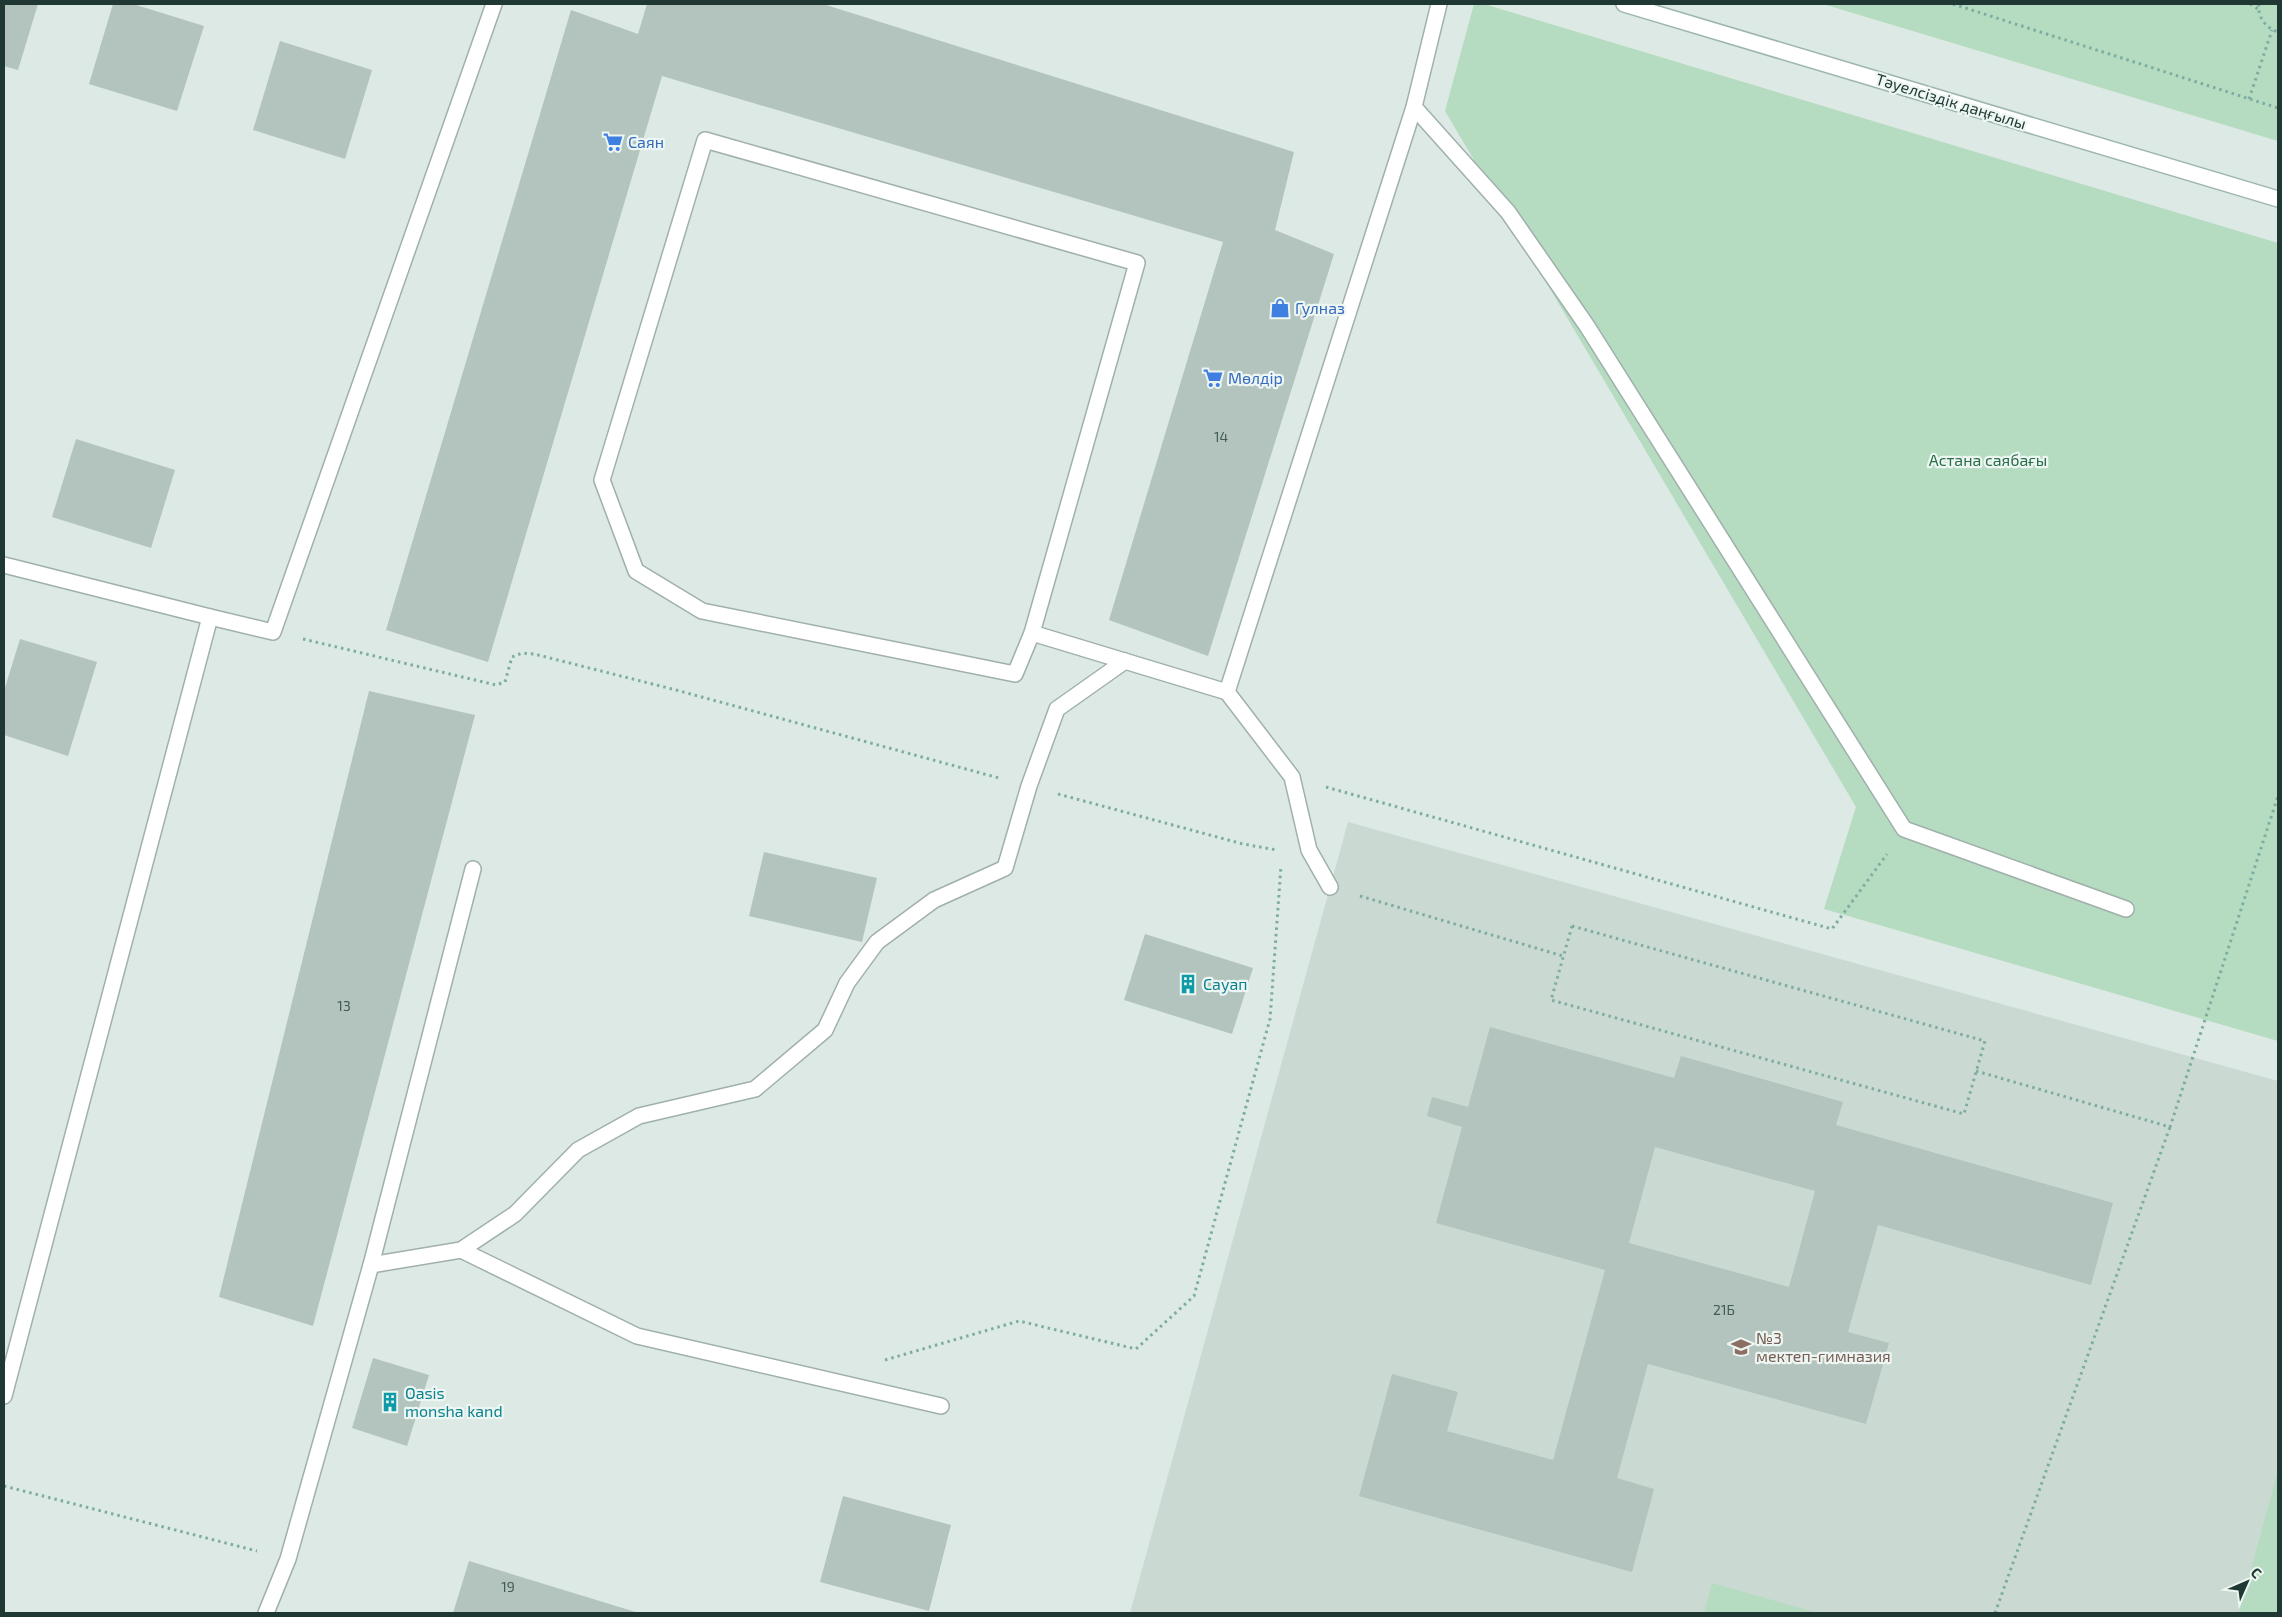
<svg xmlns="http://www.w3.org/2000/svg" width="2282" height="1617" font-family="'Exo 2',sans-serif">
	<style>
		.built { fill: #cbd9d3 }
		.green { fill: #b5dbc1 }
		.building { fill: #b2c4bd; fill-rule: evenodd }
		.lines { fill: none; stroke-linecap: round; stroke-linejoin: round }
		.lane-casing { stroke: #a0b0ab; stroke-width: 18 }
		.secondary-casing { stroke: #9cb5ad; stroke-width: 18 }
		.path { stroke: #7dada1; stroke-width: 3; stroke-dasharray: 2.5 4; stroke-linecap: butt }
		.lane { stroke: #fff; stroke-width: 15 }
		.secondary { stroke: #fff; stroke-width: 15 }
		.labels { text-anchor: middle; stroke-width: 4.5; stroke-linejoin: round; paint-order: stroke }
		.number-label { font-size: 14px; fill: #445b56 }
		.street-label { font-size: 16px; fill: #1f3833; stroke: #edf6f2 }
		.shop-label { font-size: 16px; fill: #366cbe; stroke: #edf6f2; text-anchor: start }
		.park-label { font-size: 16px; fill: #296f48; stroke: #edf6f2 }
		.culture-label { font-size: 16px; fill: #0d838f; stroke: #edf6f2; text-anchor: start }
		.education-label { font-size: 16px; fill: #785e54; stroke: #edf6f2; text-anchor: start }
	</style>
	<rect width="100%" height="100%" fill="#dde9e4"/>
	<!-- built -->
	<polygon class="built" points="1348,822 2278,1081 2278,1613 1130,1613"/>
	<!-- green -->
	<g class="green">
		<polygon points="1474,4 1484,4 2278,243 2278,1041 1824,909 1856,807 1445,111"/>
		<polygon points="1823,4 2278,4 2278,141"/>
		<polygon points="2278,1471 2278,1613 2239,1613"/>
		<polygon points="1712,1583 1818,1613 1704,1613"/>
	</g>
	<!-- building -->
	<g class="building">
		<polygon points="4,4 38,4 18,70 4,66"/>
		<polygon points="113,4 133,4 204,26 177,111 89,84"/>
		<polygon points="647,4 823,4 1294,152 1275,230 1334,254 1208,656 1109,620 1223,242 662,76 488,662 386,630 571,10 638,34"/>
		<polygon points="280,41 372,70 345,159 253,130"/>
		<polygon points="76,439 175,470 151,548 52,517"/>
		<polygon points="20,639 97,662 68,756 4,735 4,691"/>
		<polygon points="369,691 475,715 313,1326 219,1297"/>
		<polygon points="764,852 877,878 862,942 749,916"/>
		<polygon points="1145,934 1253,968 1232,1034 1124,1000"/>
		<path d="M1490,1027L1674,1078L1681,1056L1843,1102L1836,1125L2113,1203L2091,1285L1878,1225L1848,1332L1889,1343L1866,1424L1648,1364L1617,1478L1654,1489L1632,1572L1359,1496L1392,1374L1458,1392L1447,1431L1553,1460L1605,1270L1436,1223L1462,1127L1427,1116L1432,1097L1468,1107ZM1655,1147L1815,1191L1789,1287L1629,1243Z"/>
		<polygon points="373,1358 429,1375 407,1446 352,1428"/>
		<polygon points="843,1496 951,1525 929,1611 820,1582"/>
		<polygon points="469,1561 639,1613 453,1613"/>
	</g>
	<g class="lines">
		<defs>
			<g id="lane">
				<polyline points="1414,107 1508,212 1587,326 1904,829 2126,909"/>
				<polygon points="705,140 1137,263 1032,633 1015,674 702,611 636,571 602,480"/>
				<polyline points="4,565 210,617 4,1396"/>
				<polyline points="210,617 273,632 494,4"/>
				<polyline points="1032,633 1227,692"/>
				<polyline points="1330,887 1309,850 1292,777 1227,692 1414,107 1439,4"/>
				<polyline points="461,1250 637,1336 941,1406"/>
				<polyline points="371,1265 461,1250 515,1214 578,1150 639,1116 755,1089 825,1030 847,983 877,942 934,900 1005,868 1029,786 1057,709 1125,661"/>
				<polyline points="266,1613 288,1559 371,1265 473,869"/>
			</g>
			<polyline id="secondary" points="1624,4 2278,199"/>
		</defs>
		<!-- lane casing -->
		<use href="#lane" class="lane-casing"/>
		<!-- secondary casing -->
		<use href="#secondary" class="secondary-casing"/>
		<!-- path -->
		<g class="path">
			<polyline points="1953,4 2278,108"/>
			<polyline points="2250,4 2258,9"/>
			<path d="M2259,4C2257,17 2266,28 2278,32"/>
			<polyline points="2249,99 2272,30"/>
			<polyline points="303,639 496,685 505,682 512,657 522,653 534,654 676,690 999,778"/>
			<polyline points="1326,787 1832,929 1887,854"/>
			<polyline points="1058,794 1243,844 1277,850"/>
			<polyline points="1360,896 1563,956"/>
			<polygon points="1572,926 1985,1041 1964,1114 1551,1000"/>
			<polyline points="1976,1071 2170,1127 2278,796"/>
			<polyline points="885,1360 1019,1321 1136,1349 1194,1296 1270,1019 1281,866"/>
			<polyline points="4,1486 257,1551"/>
			<polyline points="1995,1613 2170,1127"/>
		</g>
		<!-- lane -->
		<use href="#lane" class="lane"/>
		<!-- secondary -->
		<use href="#secondary" class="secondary"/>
	</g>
	<!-- icons -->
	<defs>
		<symbol id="supermarket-bare" viewBox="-9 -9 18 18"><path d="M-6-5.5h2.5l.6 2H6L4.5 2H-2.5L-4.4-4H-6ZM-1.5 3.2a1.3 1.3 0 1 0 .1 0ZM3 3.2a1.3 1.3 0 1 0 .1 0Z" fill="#3f7fe0" stroke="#edf6f2" stroke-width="2.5" paint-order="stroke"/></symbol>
		<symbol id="shop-bare" viewBox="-9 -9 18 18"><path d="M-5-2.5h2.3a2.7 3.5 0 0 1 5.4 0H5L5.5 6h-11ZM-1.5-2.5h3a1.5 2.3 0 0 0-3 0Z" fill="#3f7fe0" stroke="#edf6f2" stroke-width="2.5" paint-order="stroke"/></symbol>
		<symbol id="building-bare" viewBox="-9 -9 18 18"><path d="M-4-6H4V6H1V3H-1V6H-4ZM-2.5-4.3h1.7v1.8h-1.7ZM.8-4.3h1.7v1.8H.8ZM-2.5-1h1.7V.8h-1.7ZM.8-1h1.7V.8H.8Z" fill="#0f9aa8" stroke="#edf6f2" stroke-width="2.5" paint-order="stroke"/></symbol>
		<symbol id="school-bare" viewBox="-9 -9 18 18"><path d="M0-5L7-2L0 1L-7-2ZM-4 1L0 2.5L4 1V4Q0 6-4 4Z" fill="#8d6e63" stroke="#edf6f2" stroke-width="2.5" paint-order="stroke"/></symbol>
	</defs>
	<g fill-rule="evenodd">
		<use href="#supermarket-bare" x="599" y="128" width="28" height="28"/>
		<use href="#shop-bare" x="1266" y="294" width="28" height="28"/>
		<use href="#supermarket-bare" x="1199" y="364" width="28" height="28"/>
		<use href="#building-bare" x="1174" y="970" width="28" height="28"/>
		<use href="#school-bare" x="1727" y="1333" width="28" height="28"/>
		<use href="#building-bare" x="376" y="1388" width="28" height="28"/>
	</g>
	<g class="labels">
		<!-- number labels -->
		<g class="number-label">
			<text x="1221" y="442">14</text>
			<text x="344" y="1011">13</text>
			<text x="1724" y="1315">21Б</text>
			<text x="508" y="1592">19</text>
		</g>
		<!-- street labels -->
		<g class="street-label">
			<text transform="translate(1951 101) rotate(17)" y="6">Тәуелсіздік даңғылы</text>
		</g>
		<!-- shop labels -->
		<g class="shop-label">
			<text x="628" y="148">Саян</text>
			<text x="1295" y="314">Гулназ</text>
			<text x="1228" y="384">Мөлдір</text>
		</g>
		<!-- park labels -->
		<g class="park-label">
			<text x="1988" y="466">Астана саябағы</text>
		</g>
		<!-- culture labels -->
		<g class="culture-label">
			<text x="1203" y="990">Сауап</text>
			<text x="405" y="1399">Oasis<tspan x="405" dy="18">monsha kand</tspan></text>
		</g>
		<!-- education labels -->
		<g class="education-label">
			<text x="1756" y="1344">№3<tspan x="1756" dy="18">мектеп-гимназия</tspan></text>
		</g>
	</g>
	<!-- border -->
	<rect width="2282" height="1617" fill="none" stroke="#1f3833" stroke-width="10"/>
	<!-- north arrow -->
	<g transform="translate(2247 1582) rotate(45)" stroke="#edf6f2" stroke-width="4" paint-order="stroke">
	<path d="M0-4L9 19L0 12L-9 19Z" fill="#1f3833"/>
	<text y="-8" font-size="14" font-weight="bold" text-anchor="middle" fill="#1f3833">С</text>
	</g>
</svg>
